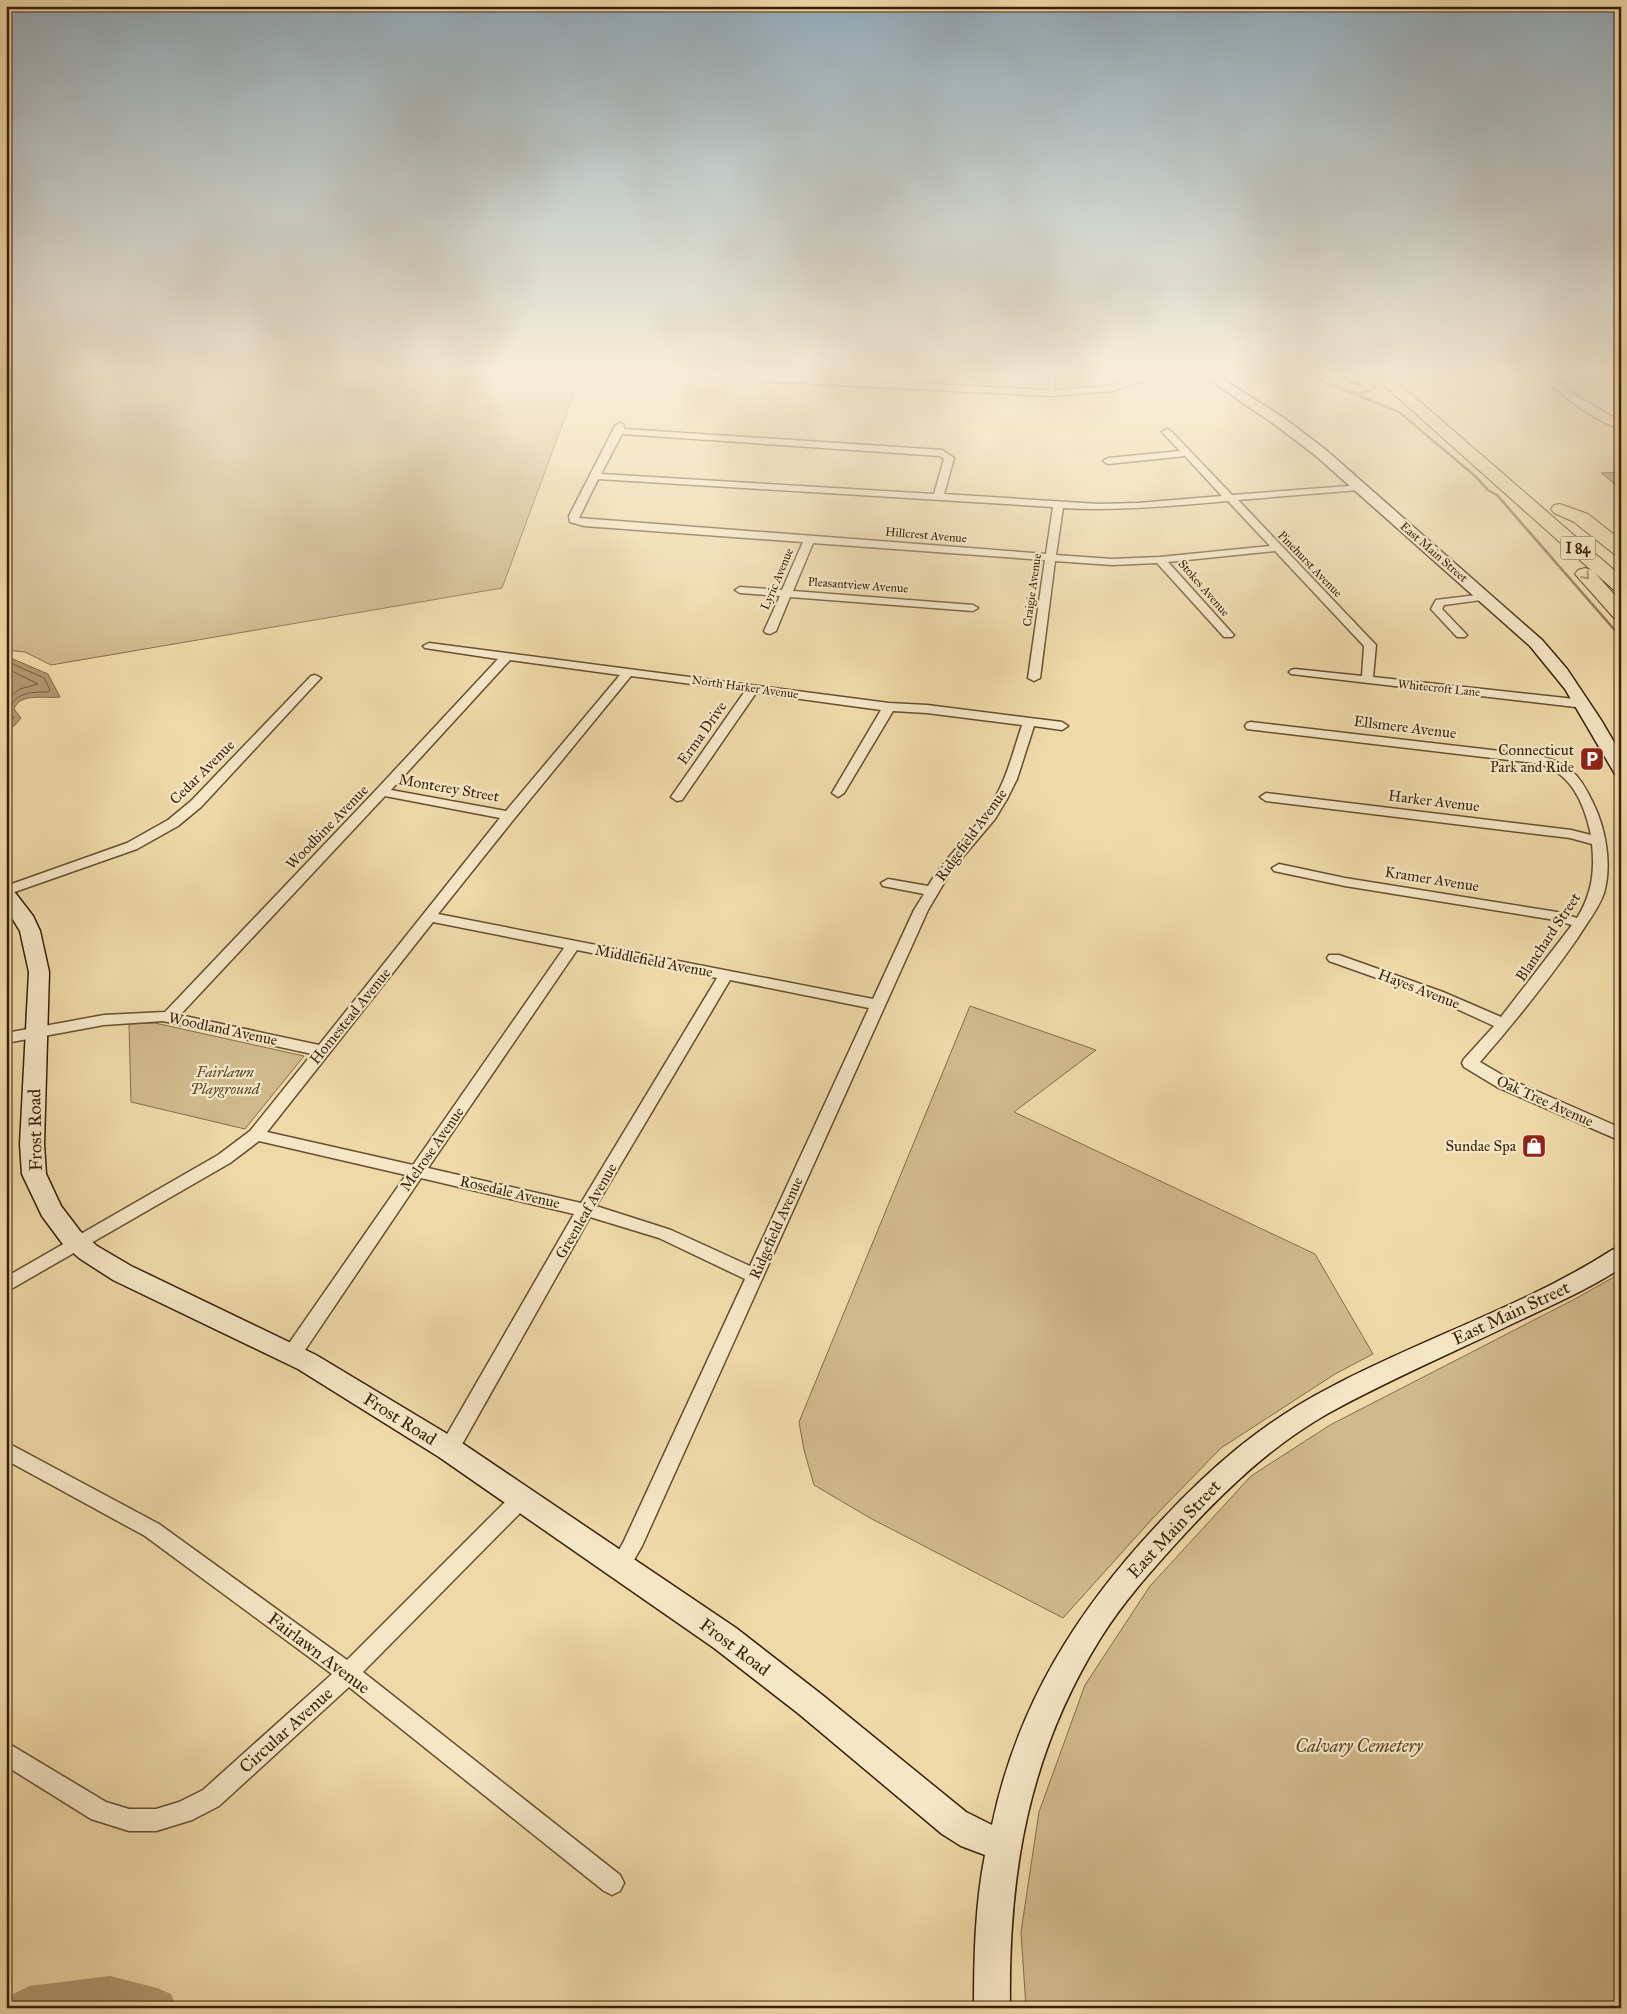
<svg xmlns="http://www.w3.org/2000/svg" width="1627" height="2014" font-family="'IM FELL Great Primer',serif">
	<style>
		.green { fill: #d0b98c; stroke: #846c49 }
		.water { fill: #b19a71; stroke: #816946 }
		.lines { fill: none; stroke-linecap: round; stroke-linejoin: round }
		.shore { stroke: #745c3c; stroke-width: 1 }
		.stream-far1 { stroke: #816946; stroke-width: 2.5 }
		.stream { stroke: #816946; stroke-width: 3 }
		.river { fill: #b19a71; fill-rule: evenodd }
		.building { fill: #97805a; stroke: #381f06 }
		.street-casing { stroke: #664e2e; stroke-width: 3 }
		.secondary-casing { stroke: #381f06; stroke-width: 3 }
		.highway-casing { stroke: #381f06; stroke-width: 2 }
		.street { fill: #f5e6c6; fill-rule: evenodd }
		.secondary { fill: #f5e6c6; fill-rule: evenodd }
		.highway { fill: #efd9a8; fill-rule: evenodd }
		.oneway { stroke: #947c57 }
		.labels { text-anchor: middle; stroke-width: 4.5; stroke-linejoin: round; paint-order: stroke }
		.far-street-label { font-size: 12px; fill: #381f06; stroke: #f5e6c6 }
		.shield { fill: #f5e6c6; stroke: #715b40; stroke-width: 1 }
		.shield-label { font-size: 14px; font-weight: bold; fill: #381f06 }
		.street-label { font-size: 15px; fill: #381f06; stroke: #f5e6c6 }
		.poi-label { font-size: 15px; fill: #381f06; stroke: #f5e6c6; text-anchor: end }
		.park-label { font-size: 15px; font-style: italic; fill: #5e4628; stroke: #f5e6c6 }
		.near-street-label { font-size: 18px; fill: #381f06; stroke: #f5e6c6 }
		.near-park-label { font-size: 18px; font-style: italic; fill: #5e4628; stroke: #f5e6c6 }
	</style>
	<rect width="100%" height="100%" fill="#efd9a8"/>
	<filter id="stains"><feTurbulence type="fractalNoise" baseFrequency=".004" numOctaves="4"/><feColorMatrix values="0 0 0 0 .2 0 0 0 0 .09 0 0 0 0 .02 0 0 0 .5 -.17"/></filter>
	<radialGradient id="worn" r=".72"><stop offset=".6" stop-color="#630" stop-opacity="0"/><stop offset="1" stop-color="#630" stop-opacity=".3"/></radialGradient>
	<!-- green -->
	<g class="green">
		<polygon points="6,373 576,373 580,377 502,588 51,665 25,652 6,650"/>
		<polygon points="970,1006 1096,1050 1014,1112 1315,1254 1373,1354 1335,1374 1221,1448 1153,1518 1063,1618 870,1518 814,1485 804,1450 799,1422"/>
		<polygon points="155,1023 304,1056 245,1129 131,1102 129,1024"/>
		<polygon points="1621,1273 1621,2008 1026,2008 1021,1932 1039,1812 1085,1685 1150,1586 1251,1476 1330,1425 1573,1300"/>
	</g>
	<!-- water -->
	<path class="water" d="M6,656L48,674L60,697C46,699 20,692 14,709L21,718L14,726L6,731Z"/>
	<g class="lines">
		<!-- shore -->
		<g class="shore">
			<path d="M6,661L44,678L50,690L48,692C32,692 16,692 9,709L14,718L6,725"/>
			<polyline points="6,668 38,684 20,689 6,699"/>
		</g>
		<!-- stream-far1 -->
		<polyline class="stream-far1" points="1302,373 1399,412 1475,476 1488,490 1497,495 1619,635"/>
		<!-- stream -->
		<polyline class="stream" points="1618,633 1621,637"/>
		<!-- river -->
		<polygon class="river" points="110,1976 157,1988 171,1994 177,2008 7,2008 13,1994 30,1986"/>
	</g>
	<!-- building -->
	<polygon class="building" points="1621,472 1621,489 1601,473"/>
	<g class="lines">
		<defs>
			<g id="street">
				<polygon points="663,373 709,373 1047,390 1047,373 1055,373 1055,390 1103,387 1156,373 1169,373 1112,391 1051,396 667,376"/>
				<path d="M1324,373C1339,372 1348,387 1365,386L1336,373C1348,372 1367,376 1374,387C1359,399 1335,385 1324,373Z"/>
				<path d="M1542,373H1550L1572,393L1621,422V429C1595,421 1557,394 1542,373Z"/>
				<path d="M620,423L623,424L624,429L942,450L954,458L944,494L1099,504L1138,503L1222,496L1185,456L1108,464L1103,461L1108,458L1180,451L1162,432L1167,429L1170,430L1232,495L1362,485L1364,487L1359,490L1238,500L1374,643L1376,645L1373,677L1584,700L1590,704L1584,708L1291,674L1289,672L1291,670L1295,669L1362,676L1364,646L1275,551L1168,562L1232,633L1234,635L1232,637H1224L1157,563L1112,565L1055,561L1040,678L1034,681L1028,678L1045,560L813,543L793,591L973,605L978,608L973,611L790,597L776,631L770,634L766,633L764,631L780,596L740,593L735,590L740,587L782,590L803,542L584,526L570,522L569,516L615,426ZM622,434L940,456L944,459L934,494L601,474ZM598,479L1053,507L1046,554L579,518ZM1228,501L1270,546L1160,557L1112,559L1056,555L1063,508C1118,511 1172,506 1228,501Z"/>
				<polygon points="1485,594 1489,595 1490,597 1489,599 1444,605 1442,609 1465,633 1467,635 1465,637 1457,637 1431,609 1436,600"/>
				<path d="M429,643L889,703L927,705L1062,722L1068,726L1062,730L1034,726L1017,779L1007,799L995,819L951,871L928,910L642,1546L627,1572L620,1575L613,1572L610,1566L624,1541L745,1279L659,1238L590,1217L456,1455L449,1457L442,1455L439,1449L442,1443L574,1214L421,1178L299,1359L292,1361L285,1359L283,1354L285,1349L406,1175L259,1141L230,1163L6,1292V1277L218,1155L250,1131L312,1054L163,1021L104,1025L6,1043V1033L104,1015L165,1012L377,789L498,659L425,648L423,646ZM510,660L620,675L506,811L391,790ZM631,676L745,691L671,797L677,801L682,800L756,693L881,710L832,793L838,797L844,793L893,711L927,713L1022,725C1012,755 1005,787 985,813C967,839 944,859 928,886L888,879L881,883L883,886L924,894L914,910L873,999L438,914L514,819ZM385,796L500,818L319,1045L180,1015ZM433,922L564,948L413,1165L267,1132ZM577,950L717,978L581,1203L428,1168ZM730,980L869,1008L750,1266L671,1230L596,1206Z"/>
				<polygon points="315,675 321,678 319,680 201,807 178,826 137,849 6,895 6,886 127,843 168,820 191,801 311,676"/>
				<path d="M1251,722L1535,755C1568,762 1579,773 1593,803C1606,829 1612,865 1604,893C1598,910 1586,924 1577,939C1547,982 1514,1023 1480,1062L1509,1079L1621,1128V1141L1497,1087L1464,1067L1462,1063L1464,1059L1494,1026L1433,998L1329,961L1327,958L1329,955H1339L1443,992L1501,1017L1572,925L1555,920L1345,886L1274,871L1272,868L1279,864L1345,878L1557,912L1577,918C1592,894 1595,871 1592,844L1570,838L1266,801L1260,797L1266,793L1571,830L1591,835C1584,802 1570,770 1535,763L1247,729L1245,726L1247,723Z"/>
				<polygon points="6,1442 159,1524 347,1660 514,1493 521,1491 528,1493 531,1499 528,1505 363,1672 620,1875 624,1883 620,1891 612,1895 604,1891 349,1687 219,1806 192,1820 156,1831 129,1831 91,1819 6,1766 6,1742 106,1802 129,1809 156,1809 179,1802 203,1790 332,1674 145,1536 6,1460"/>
			</g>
			<g id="secondary">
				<polygon points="1199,373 1213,373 1284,418 1326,450 1542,640 1567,669 1601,720 1621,754 1621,775 1615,774 1565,689 1530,646 1316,456 1274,424"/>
				<path d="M6,888L13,890L33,916L40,931L49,972L44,1144L46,1174L61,1206L80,1231L97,1246L131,1266L316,1355L459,1441L736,1628L821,1694L966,1812L992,1825C1017,1705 1077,1610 1160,1522C1210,1468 1263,1422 1329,1388C1421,1339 1525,1306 1612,1250L1621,1247V1268C1587,1290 1550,1306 1514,1323C1452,1353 1388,1380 1327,1414C1271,1446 1225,1490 1181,1538C1152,1570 1122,1603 1100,1639C1028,1755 1008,1874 1010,2008H974C974,1957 975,1905 985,1855L961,1846L942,1834L799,1714L714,1648L439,1457L298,1369L113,1280L79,1258L62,1243L42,1216L22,1174L20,1144L29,972L20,931L6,908Z"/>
			</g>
			<g id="highway">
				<polygon points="1370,373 1387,373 1621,576 1621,592 1614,590 1595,573 1621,602 1621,620 1614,618 1575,574 1578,570 1585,568 1591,570"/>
				<polygon points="1560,504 1588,514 1621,540 1621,556 1614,554 1574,522 1554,513 1551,509 1554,505"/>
			</g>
		</defs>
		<!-- street casing -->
		<use href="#street" class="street-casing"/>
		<!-- secondary casing -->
		<use href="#secondary" class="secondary-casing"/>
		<!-- highway casing -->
		<use href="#highway" class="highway-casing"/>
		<!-- street -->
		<use href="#street" class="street"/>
		<!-- secondary -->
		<use href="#secondary" class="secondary"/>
		<!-- highway -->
		<use href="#highway" class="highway"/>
	</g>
	<!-- one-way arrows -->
	<defs><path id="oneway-chevron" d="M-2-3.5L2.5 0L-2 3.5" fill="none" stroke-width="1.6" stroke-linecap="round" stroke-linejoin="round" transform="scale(1.25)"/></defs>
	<use class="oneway" href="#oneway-chevron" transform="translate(1586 576) rotate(48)"/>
	<!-- sky -->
	<linearGradient id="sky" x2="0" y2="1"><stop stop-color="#92aab8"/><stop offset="0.57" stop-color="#f8eed8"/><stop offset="1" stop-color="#f8eed8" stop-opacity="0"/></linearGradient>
	<rect width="1627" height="655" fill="url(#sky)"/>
	<!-- icons -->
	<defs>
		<symbol id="parking-square" viewBox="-11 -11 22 22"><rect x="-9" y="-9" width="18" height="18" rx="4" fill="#8f2418" stroke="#f5e6c6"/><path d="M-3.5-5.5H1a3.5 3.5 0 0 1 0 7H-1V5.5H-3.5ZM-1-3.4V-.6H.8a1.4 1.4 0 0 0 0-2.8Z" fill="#fff"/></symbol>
		<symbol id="shop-square" viewBox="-11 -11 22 22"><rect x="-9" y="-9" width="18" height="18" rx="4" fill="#8f2418" stroke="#f5e6c6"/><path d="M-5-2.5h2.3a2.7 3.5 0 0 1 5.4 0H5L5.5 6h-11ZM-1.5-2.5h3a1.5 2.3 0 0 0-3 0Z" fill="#fff"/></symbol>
	</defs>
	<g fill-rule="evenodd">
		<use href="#parking-square" x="1578" y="745" width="28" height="28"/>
		<use href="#shop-square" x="1520" y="1132" width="28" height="28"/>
	</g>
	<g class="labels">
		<!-- far-street labels -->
		<g class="far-street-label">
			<text transform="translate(926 535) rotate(5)" y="4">Hillcrest Avenue</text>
			<text transform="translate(1434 552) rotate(41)" y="4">East Main Street</text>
			<text transform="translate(1310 564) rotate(46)" y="4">Pinehurst Avenue</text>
			<text transform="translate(777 579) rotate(-67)" y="4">Lyric Avenue</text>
			<text transform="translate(858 585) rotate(4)" y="4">Pleasantview Avenue</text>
			<text transform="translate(1204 588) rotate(49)" y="4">Stokes Avenue</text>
			<text transform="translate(1032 590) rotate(-82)" y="4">Craigie Avenue</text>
			<text transform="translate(745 687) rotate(8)" y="4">North Harker Avenue</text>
			<text transform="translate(1439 688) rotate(6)" y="4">Whitecroft Lane</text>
		</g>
		<!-- shield labels -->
		<rect class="shield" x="1560.5" y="536.5" width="35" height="23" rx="4"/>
		<g class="shield-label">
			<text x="1578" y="553">I 84</text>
		</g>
		<!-- street labels -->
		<g class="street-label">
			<text transform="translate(1405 727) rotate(7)" y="5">Ellsmere Avenue</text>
			<text transform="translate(702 733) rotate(-55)" y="5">Erma Drive</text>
			<text transform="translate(202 772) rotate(-45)" y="5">Cedar Avenue</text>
			<text transform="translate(449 788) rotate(10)" y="5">Monterey Street</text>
			<text transform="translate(1434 801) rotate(7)" y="5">Harker Avenue</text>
			<text transform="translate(327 827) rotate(-46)" y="5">Woodbine Avenue</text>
			<text transform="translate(971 835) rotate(-54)" y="5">Ridgefield Avenue</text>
			<text transform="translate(1432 879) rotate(9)" y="5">Kramer Avenue</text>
			<text transform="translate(1548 937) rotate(-56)" y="5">Blanchard Street</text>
			<text transform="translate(654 961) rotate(11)" y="5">Middlefield Avenue</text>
			<text transform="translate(1419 989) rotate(21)" y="5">Hayes Avenue</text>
			<text transform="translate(350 1016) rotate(-51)" y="5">Homestead Avenue</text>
			<text transform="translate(223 1029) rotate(12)" y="5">Woodland Avenue</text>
			<text transform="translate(1545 1101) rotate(24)" y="5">Oak Tree Avenue</text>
			<text transform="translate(432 1149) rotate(-55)" y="5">Melrose Avenue</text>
			<text transform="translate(510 1192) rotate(13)" y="5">Rosedale Avenue</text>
			<text transform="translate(586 1211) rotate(-60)" y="5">Greenleaf Avenue</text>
			<text transform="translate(776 1228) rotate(-66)" y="5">Ridgefield Avenue</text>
		</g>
		<!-- poi labels -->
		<g class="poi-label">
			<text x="1574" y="755">Connecticut<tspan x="1574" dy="17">Park and Ride</tspan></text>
			<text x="1516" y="1151">Sundae Spa</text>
		</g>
		<!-- park labels -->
		<g class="park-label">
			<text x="225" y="1077">Fairlawn<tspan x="225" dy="17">Playground</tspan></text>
		</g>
		<!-- near-street labels -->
		<g class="near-street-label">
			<text transform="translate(35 1130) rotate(-91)" y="6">Frost Road</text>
			<text transform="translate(1511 1313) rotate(-25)" y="6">East Main Street</text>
			<text transform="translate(400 1419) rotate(32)" y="6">Frost Road</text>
			<text transform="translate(1174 1529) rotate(-47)" y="6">East Main Street</text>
			<text transform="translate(735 1647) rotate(37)" y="6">Frost Road</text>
			<text transform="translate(319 1653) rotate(37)" y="6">Fairlawn Avenue</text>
			<text transform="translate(286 1730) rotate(-42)" y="6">Circular Avenue</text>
		</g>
		<!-- near-park labels -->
		<g class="near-park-label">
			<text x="1359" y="1752">Calvary Cemetery</text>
		</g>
	</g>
	<!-- margin -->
	<rect width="1627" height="2014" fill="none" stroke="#efd9a8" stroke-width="25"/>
	<rect x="8" y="8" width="1612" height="1999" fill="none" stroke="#381f06" stroke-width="2.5"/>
	<rect x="12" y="12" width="1602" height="1989" fill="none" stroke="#381f06"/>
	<rect width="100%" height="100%" filter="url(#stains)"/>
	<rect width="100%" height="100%" fill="url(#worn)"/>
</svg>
